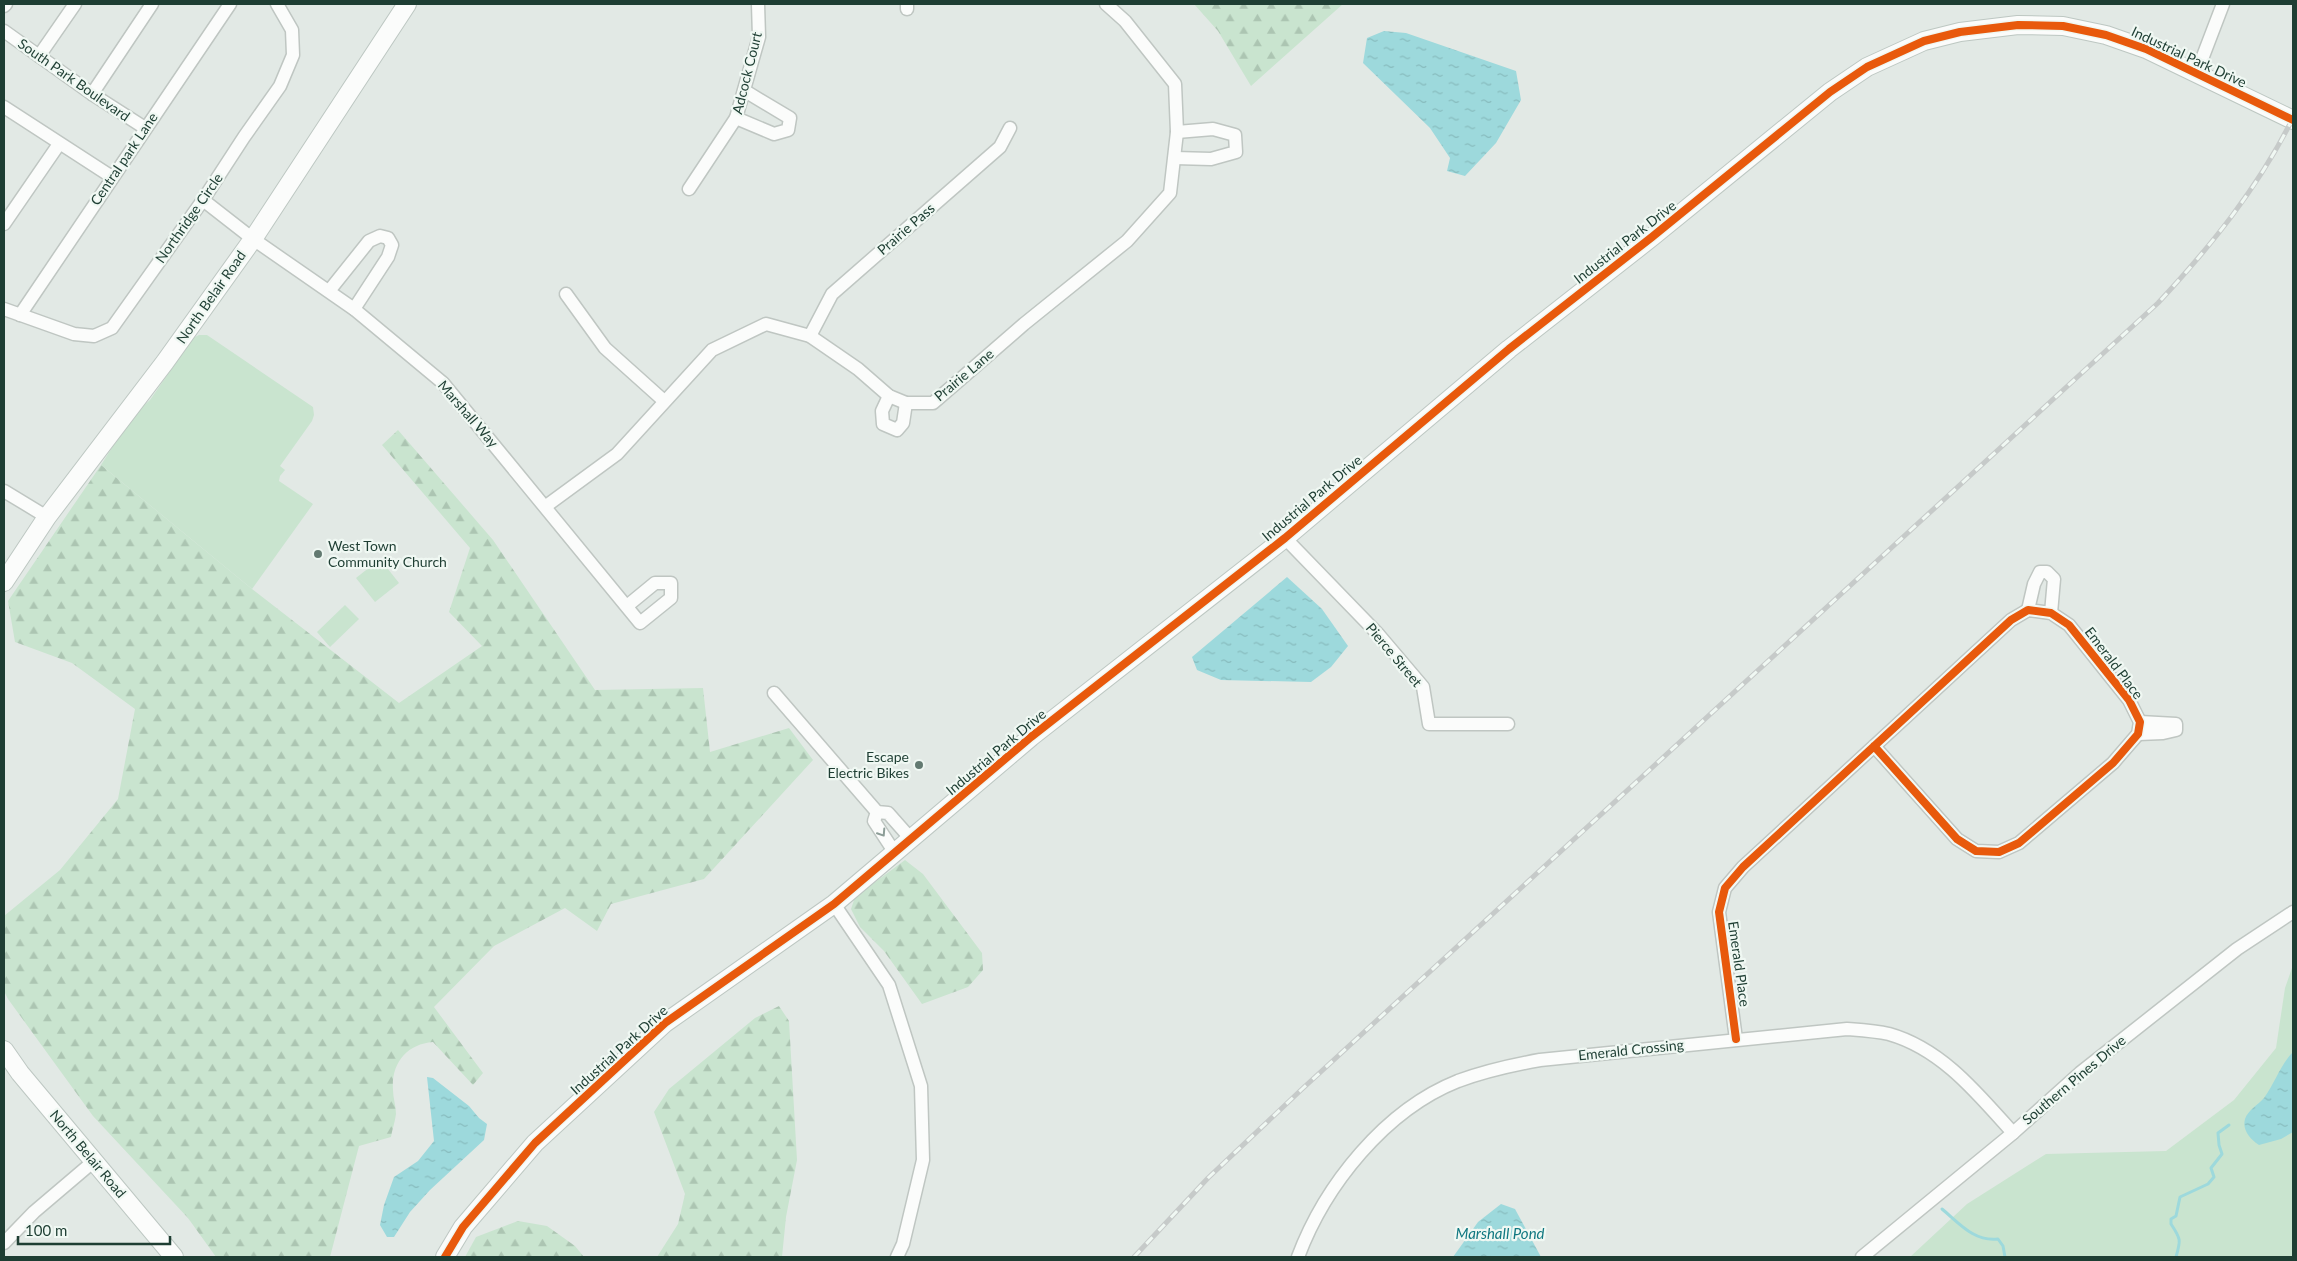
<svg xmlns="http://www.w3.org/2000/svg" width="2297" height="1261" font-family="Lato,sans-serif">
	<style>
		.green { fill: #c9e4cf }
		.forest { fill: url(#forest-firs) }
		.water { fill: url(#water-ripples) }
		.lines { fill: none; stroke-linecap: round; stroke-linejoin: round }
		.stream { stroke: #9dd9dc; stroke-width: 3 }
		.street-casing { stroke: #bfc6c2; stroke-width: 15 }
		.secondary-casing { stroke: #bdc7c2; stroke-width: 20 }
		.street { stroke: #fbfcfb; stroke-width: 12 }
		.secondary { stroke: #fbfcfb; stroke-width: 18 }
		.rail-casing { stroke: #c6cac9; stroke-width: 5 }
		.rail { stroke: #f0f8f3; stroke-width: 3; stroke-dasharray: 9; stroke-linecap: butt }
		.cycleway-casing { stroke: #f0f8f3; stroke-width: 11 }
		.cycleway { stroke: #e8590c; stroke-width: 8 }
		.oneway { stroke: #8c9d97 }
		.poi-dot { fill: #637a71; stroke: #f0f8f3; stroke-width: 2 }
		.labels { text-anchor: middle; stroke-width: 4.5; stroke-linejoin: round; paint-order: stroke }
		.street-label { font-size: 14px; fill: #1e3e33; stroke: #f0f8f3 }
		.poi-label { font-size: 14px; fill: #1e3e33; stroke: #f0f8f3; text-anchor: start }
		.water-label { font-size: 15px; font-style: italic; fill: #117881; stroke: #f0f8f3 }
	</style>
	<defs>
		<pattern id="forest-firs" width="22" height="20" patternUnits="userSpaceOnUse" patternTransform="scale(1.25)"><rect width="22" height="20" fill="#c9e4cf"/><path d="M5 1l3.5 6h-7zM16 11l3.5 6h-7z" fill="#acc5b2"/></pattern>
		<pattern id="water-ripples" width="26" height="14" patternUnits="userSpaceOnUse" patternTransform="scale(1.25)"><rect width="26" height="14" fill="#9dd9dc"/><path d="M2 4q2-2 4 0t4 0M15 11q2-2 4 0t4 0" fill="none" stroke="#87bbbd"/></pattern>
	</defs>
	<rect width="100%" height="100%" fill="#e2e9e5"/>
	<!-- green -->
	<g class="green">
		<polygon points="199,335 207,335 313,407 314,415 312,421 280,466 285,470 280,476 279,481 313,504 252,589 101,465 132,416 150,400 193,338"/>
		<polygon points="380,559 399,583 375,602 356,578"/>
		<polygon points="345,605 359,619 330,647 317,632"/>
		<polygon points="2293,965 2293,1257 1910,1257 1967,1204 2046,1154 2166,1151 2234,1100 2276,1048 2285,988"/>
	</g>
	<!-- forest -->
	<g class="forest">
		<polygon points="1194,4 1343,4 1251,86 1218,31"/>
		<path d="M398,430L493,540L595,690L703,688L710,752L789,728L813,760L704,879L611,904L597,931L565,908L494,946L434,1007L483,1073L473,1085L433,1042C407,1044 391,1063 393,1090C393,1098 396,1106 396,1114C395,1122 392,1130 391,1137L359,1146L330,1257H216L188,1218L93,1116L8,999L4,991V916L60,870L118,799L135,709L72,663L15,642L8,601L101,465L252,589L399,703L482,646L449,612L470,548L382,445Z"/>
		<polygon points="905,860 923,874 982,953 983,970 968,987 922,1004 884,951 860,927 851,909 855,897"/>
		<polygon points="779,1006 789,1021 797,1160 786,1217 782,1257 657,1257 678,1224 685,1194 654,1112 669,1089 755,1018"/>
		<polygon points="518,1221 547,1226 575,1246 584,1257 465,1257 476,1237"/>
	</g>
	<!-- water -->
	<g class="water">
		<polygon points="1384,31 1406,33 1516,71 1521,100 1496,143 1465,176 1447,171 1450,158 1430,128 1363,63 1367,38"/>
		<polygon points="1287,577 1322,609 1348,646 1331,667 1311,682 1221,680 1197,670 1192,657"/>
		<path d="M2293,1052V1132L2281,1139L2259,1145C2250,1139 2242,1130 2245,1119C2248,1110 2258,1105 2264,1098C2275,1083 2280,1065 2293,1052Z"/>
		<polygon points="427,1077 433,1078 469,1106 479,1118 487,1124 484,1140 430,1190 410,1212 394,1237 387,1237 380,1225 384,1205 394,1177 418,1161 434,1141"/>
		<polygon points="1501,1204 1515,1209 1541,1257 1453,1257 1478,1222"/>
	</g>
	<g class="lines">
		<!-- stream -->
		<g class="stream">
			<path d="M1942,1209C1959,1223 1974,1242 1998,1239L2003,1246L2005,1257"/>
			<path d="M2176,1257C2181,1240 2181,1239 2171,1224V1219L2176,1216L2180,1197L2208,1184L2214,1177L2211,1168L2222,1154L2219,1145L2218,1133L2229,1125"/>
		</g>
		<defs>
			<g id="street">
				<polyline points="907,4 907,9"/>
				<polyline points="4,6 6,4"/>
				<polyline points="4,31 92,94 145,128"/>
				<polyline points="39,56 75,4"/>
				<polyline points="2197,72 2223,4"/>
				<polyline points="92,94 152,4"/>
				<polyline points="4,107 112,177"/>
				<polyline points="736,118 774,134 788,130 790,118 745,91"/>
				<polyline points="1175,158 1211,159 1236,152 1235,135 1213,129 1177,132"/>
				<polyline points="689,189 736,118 759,37 758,4"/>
				<polyline points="203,200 253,239 354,309 443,383 640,623 671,598 671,583 655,583 627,606"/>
				<polyline points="4,224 59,144"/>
				<polyline points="329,291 369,241 380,236 388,238 392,245 388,257 354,309"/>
				<polyline points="566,294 605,348 663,400"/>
				<polyline points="4,309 74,334 94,336 112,328 203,200 244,137 280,86 293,55 292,30 277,4"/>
				<polyline points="20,315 230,4"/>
				<polyline points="810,336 832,294 1000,147 1010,128"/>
				<polyline points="889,396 882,411 883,424 897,430 903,423 906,403"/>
				<polyline points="4,491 47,517"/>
				<polyline points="546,506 617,454 712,350 766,324 810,336 858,369 889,396 906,403 933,403 1024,324 1127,241 1170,193 1177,132 1175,84 1125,21 1106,4"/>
				<polyline points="1285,538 1378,634 1423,687 1429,724 1508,724"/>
				<polyline points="2028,610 2034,584 2040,572 2047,572 2054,579 2051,613"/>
				<polyline points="774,693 877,812 888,813 911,839"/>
				<polyline points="2138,734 2163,733 2176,730 2176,724 2140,722"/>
				<polyline points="877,812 874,821 895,853"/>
				<polyline points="834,904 889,985 921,1086 923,1160 903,1244 897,1257"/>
				<polyline points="1736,1039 1719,912 1725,888 1743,867 2011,620 2028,610 2051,613 2069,625 2129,700 2140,722 2138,734 2113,763 2019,843 1999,852 1976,851 1957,839 1874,746"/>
				<polyline points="4,1243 34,1212 94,1161"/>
				<path d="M1298,1257C1325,1185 1385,1110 1458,1081C1485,1071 1512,1065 1540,1060L1847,1029C1860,1030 1876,1031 1889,1034C1942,1049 1978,1094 2013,1133"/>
				<polyline points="1862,1257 2013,1133 2080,1073 2237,949 2293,912"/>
			</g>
			<g id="secondary">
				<polyline points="4,582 47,517 165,362 253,239 407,4"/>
				<polyline points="4,1050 20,1073 174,1257"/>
				<polyline points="445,1257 463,1227 535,1143 665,1023 834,904 1031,737 1285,538 1509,349 1652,237 1830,92 1867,67 1924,41 1960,32 2018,25 2063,26 2106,35 2146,49 2293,120"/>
			</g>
		</defs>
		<!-- street casing -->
		<use href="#street" class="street-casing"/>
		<!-- secondary casing -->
		<use href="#secondary" class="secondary-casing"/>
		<!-- street -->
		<use href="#street" class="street"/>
		<!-- secondary -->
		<use href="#secondary" class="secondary"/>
		<defs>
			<path id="rail" d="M1134,1257L1208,1178L1301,1090L2158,303C2211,246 2258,188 2293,118"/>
		</defs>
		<!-- rail casing -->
		<use href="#rail" class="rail-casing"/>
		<!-- rail -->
		<use href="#rail" class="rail"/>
		<defs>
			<g id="cycleway">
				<polyline points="1736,1039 1719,912 1725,888 1743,867 2011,620 2028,610 2051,613 2069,625 2129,700 2140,722 2138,734 2113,763 2019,843 1999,852 1976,851 1957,839 1874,746"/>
				<polyline points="445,1257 463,1227 535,1143 665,1023 834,904 1031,737 1285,538 1509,349 1652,237 1830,92 1867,67 1924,41 1960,32 2018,25 2063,26 2106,35 2146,49 2293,120"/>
			</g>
		</defs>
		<!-- cycleway casing -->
		<use href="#cycleway" class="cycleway-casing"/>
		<!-- cycleway -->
		<use href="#cycleway" class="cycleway"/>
	</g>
	<!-- one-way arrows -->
	<defs><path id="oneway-chevron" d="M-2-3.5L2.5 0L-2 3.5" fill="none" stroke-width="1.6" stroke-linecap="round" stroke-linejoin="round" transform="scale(1.25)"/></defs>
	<use class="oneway" href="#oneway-chevron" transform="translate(882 833) rotate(57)"/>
	<!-- markers -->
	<g class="poi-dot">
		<circle cx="318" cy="554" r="5"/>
		<circle cx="919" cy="765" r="5"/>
	</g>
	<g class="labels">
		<!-- street labels -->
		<g class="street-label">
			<text transform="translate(2189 57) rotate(25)" y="5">Industrial Park Drive</text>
			<text transform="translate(747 73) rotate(-76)" y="5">Adcock Court</text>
			<text transform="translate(74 80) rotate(35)" y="5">South Park Boulevard</text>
			<text transform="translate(124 159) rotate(-56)" y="5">Central park Lane</text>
			<text transform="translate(189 218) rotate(-55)" y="5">Northridge Circle</text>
			<text transform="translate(906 229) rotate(-41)" y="5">Prairie Pass</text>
			<text transform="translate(1625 242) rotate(-38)" y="5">Industrial Park Drive</text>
			<text transform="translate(211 297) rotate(-55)" y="5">North Belair Road</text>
			<text transform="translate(964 375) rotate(-40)" y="5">Prairie Lane</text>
			<text transform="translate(468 414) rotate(49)" y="5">Marshall Way</text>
			<text transform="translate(1312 498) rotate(-40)" y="5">Industrial Park Drive</text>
			<text transform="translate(1394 655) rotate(50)" y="5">Pierce Street</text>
			<text transform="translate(2114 663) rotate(53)" y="5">Emerald Place</text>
			<text transform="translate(996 752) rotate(-40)" y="5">Industrial Park Drive</text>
			<text transform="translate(1739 964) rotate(82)" y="5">Emerald Place</text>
			<text transform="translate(619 1050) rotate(-42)" y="5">Industrial Park Drive</text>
			<text transform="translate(1631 1050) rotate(-6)" y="5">Emerald Crossing</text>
			<text transform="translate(2074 1080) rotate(-40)" y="5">Southern Pines Drive</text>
			<text transform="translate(88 1154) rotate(50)" y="5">North Belair Road</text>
		</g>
		<!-- poi labels -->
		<g class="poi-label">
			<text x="328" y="551">West Town<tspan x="328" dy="16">Community Church</tspan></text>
			<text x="909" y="762" text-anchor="end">Escape<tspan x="909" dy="16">Electric Bikes</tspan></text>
		</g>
		<!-- water labels -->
		<g class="water-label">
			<text x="1500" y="1239">Marshall Pond</text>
		</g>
	</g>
	<!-- border -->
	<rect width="2297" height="1261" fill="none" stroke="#1e3e33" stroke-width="10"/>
	<!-- scale -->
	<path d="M18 1236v8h152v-8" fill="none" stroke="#1e3e33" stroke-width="2.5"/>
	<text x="25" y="1236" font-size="15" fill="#1e3e33" stroke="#f0f8f3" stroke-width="4" paint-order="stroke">100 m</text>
</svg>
